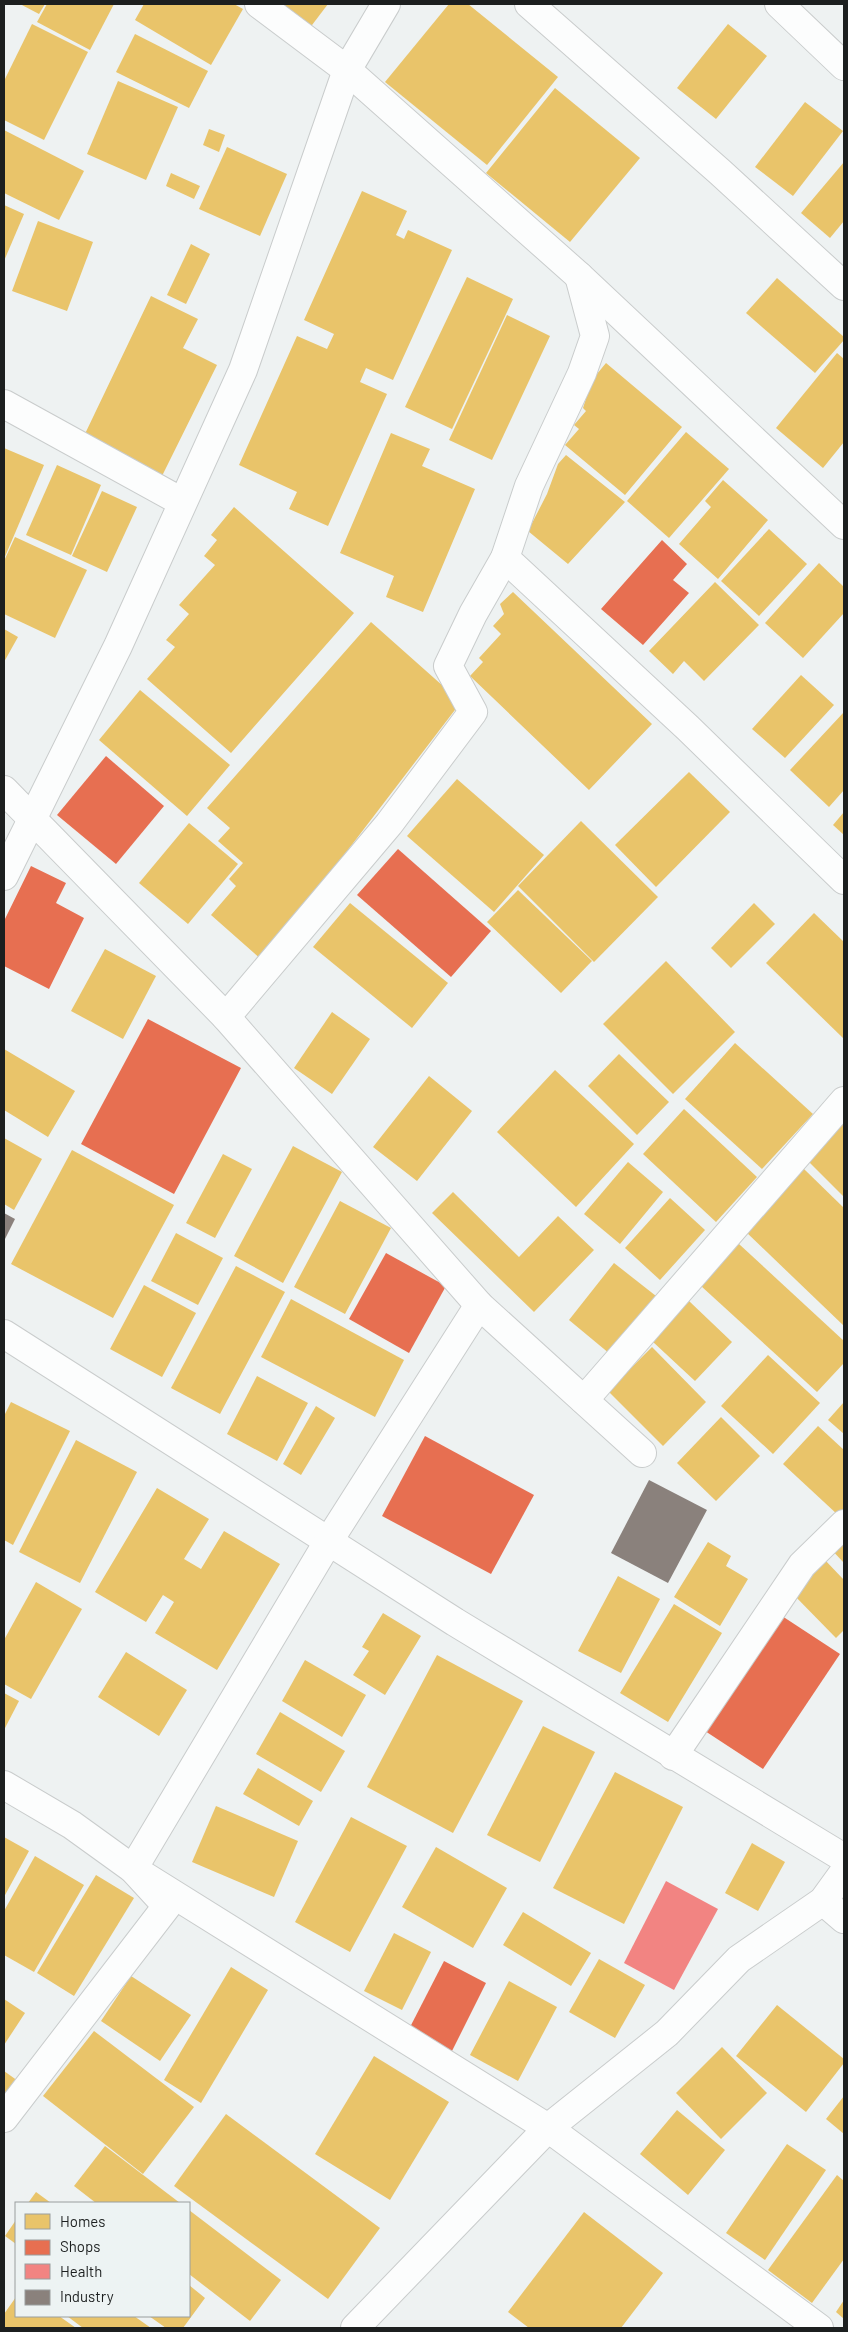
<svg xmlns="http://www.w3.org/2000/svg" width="848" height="2332" font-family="Barlow,sans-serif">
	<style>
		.homes { fill: #e9c46a }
		.shops { fill: #e76f51 }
		.health { fill: #f28482 }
		.industry { fill: #8a817c }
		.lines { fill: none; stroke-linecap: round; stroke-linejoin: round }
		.street-casing { stroke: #c9cccc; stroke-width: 30 }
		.secondary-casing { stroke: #c9cccc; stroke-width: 30 }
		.street { stroke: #fcfdfd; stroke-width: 28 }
		.secondary { stroke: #fcfdfd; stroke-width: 28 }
	</style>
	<rect width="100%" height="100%" fill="#eef2f2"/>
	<!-- homes -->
	<g class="homes">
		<polygon points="20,4 45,4 39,14"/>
		<polygon points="47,4 114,4 90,50 37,22"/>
		<polygon points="144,4 234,4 243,9 211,65 135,20"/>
		<polygon points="275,4 328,4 309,29"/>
		<polygon points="449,4 468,4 558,77 487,165 385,82"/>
		<polygon points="32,24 88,52 44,140 4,120 4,81"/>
		<polygon points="728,24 767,56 716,119 677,88"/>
		<polygon points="135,34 208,71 189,108 116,72"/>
		<polygon points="118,81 178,107 146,180 87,154"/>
		<polygon points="555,88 640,158 570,242 486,173"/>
		<polygon points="805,102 843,131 793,196 755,167"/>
		<polygon points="209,129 225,135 219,152 203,145"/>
		<polygon points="4,130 84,171 59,220 4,193"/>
		<polygon points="227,147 287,174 260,236 199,209"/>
		<polygon points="844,162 844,221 830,238 801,213"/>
		<polygon points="171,173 200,186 194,199 166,186"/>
		<polygon points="362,191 407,211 396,235 404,239 408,230 452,250 393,380 366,368 360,382 387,394 328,526 289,509 297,492 239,465 297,336 327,349 334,334 304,320"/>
		<polygon points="4,205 24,214 4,261"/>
		<polygon points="38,221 93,242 67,311 12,291"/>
		<polygon points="191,244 210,254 186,304 167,295"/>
		<polygon points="467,277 513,299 452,429 405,407"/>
		<polygon points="777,278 844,337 844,340 815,373 746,313"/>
		<polygon points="151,296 198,319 183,348 217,365 162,476 83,438"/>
		<polygon points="507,315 550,336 492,460 449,440"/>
		<polygon points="837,353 844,359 844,442 823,468 776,428"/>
		<polygon points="606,363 682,427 625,495 565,445 579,429 574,425 586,411 583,408 592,380"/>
		<polygon points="686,432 729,469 669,538 627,501"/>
		<polygon points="391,433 430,449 422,466 475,489 423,612 386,597 394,576 340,553"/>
		<polygon points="4,448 44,465 4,559"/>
		<polygon points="566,455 625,502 568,564 528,531 547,494 558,464"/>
		<polygon points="57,465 101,485 71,555 26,535"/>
		<polygon points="723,480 768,520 718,579 679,544 711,507 705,501"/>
		<polygon points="102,491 137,507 107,572 72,556"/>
		<polygon points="234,507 354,613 231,753 147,679 175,647 166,640 189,614 179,605 215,565 204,556 217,540 211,535"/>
		<polygon points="769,529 807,564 759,616 721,581"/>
		<polygon points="15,537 87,570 55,638 4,614 4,561"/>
		<polygon points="819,563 844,587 844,613 803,658 765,623"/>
		<polygon points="715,582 759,625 704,681 684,661 673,674 649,651"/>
		<polygon points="513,592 652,724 589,790 470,676 483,662 479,658 501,634 493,626 504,614 500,604"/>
		<polygon points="371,622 461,702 263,961 211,915 236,886 229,879 243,863 218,841 230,828 207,808"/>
		<polygon points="4,629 18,637 4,662"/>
		<polygon points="801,675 834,705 785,758 752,729"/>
		<polygon points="140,690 230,765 187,816 99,740"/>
		<polygon points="844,712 844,790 829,807 790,770"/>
		<polygon points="689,772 730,812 656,887 615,845"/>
		<polygon points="457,779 544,855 494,912 407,836"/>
		<polygon points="844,812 844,835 833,825"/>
		<polygon points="581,821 658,897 594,962 518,886"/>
		<polygon points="189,823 238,864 188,924 139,883"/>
		<polygon points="518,890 592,961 561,993 487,922"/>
		<polygon points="350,903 448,983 412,1028 313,947"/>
		<polygon points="754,903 775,924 731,968 711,948"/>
		<polygon points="814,913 844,942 844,1039 766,963"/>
		<polygon points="105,949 156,976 123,1039 71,1011"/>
		<polygon points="666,961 735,1032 673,1094 603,1024"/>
		<polygon points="332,1012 370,1039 332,1094 294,1068"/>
		<polygon points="735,1043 813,1114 762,1169 685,1099"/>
		<polygon points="4,1049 75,1091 48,1137 4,1110"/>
		<polygon points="619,1054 669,1102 637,1135 588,1086"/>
		<polygon points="555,1070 634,1144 576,1207 497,1132"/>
		<polygon points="429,1076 472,1111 417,1181 373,1147"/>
		<polygon points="684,1109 757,1177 716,1222 643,1154"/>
		<polygon points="844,1118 844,1197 805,1158"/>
		<polygon points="4,1138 42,1159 14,1210 4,1204"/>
		<polygon points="293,1146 342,1172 283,1283 234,1256"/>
		<polygon points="72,1150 174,1205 113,1318 11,1264"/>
		<polygon points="223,1154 252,1169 215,1238 186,1223"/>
		<polygon points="628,1162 663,1192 620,1244 584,1214"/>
		<polygon points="804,1169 844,1208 844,1326 745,1231"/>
		<polygon points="453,1192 519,1257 558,1216 594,1250 534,1312 432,1213"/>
		<polygon points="670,1198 705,1230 660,1280 625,1248"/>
		<polygon points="340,1201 391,1228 345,1314 294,1287"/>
		<polygon points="176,1233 223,1258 198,1305 151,1281"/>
		<polygon points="739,1244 844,1341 844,1363 817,1392 701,1286"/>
		<polygon points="614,1263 656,1296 610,1354 569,1320"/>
		<polygon points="236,1266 285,1292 220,1414 171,1388"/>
		<polygon points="144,1285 196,1313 162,1377 110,1349"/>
		<polygon points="291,1299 404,1360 375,1417 261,1357"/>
		<polygon points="689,1301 732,1342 695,1381 652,1341"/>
		<polygon points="652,1347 706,1402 663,1446 608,1391"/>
		<polygon points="768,1355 820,1403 773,1454 721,1406"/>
		<polygon points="257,1376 308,1403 277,1461 227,1434"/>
		<polygon points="11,1402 70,1431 13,1545 4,1540 4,1416"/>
		<polygon points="844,1402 844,1434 828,1420"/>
		<polygon points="316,1406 335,1418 301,1475 283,1464"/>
		<polygon points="721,1417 760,1456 716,1501 677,1463"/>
		<polygon points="818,1426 844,1450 844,1508 838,1515 783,1464"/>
		<polygon points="76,1440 137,1472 80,1583 19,1552"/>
		<polygon points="157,1488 209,1519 184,1559 201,1569 224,1531 280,1564 217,1670 155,1633 174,1602 163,1595 146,1622 95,1592"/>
		<polygon points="844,1533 844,1563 829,1547"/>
		<polygon points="708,1542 731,1556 726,1566 748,1579 720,1626 674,1597"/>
		<polygon points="824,1559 844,1580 844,1630 836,1638 791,1592"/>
		<polygon points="618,1576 660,1599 621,1673 578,1651"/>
		<polygon points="36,1582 82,1609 31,1699 4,1684 4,1640"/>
		<polygon points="674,1604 722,1633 668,1722 620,1693"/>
		<polygon points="383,1613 421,1636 385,1695 353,1675 369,1651 362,1647"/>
		<polygon points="126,1652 187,1690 159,1736 98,1697"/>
		<polygon points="437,1655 523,1701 453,1833 367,1787"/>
		<polygon points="305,1660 366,1695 342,1737 282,1701"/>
		<polygon points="4,1693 19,1701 4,1730"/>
		<polygon points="280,1712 345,1751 321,1792 256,1754"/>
		<polygon points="543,1726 595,1752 540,1862 487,1835"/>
		<polygon points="258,1768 313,1801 299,1826 243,1794"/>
		<polygon points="615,1772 683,1807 624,1924 553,1888"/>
		<polygon points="216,1806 298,1841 274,1897 192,1862"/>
		<polygon points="351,1817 407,1846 350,1952 295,1922"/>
		<polygon points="4,1837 29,1851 4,1897"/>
		<polygon points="752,1843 785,1862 758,1911 725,1893"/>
		<polygon points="436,1847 507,1888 473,1948 402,1907"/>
		<polygon points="35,1856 84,1885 34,1972 4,1955 4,1911"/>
		<polygon points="96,1875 134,1898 74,1996 37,1973"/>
		<polygon points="523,1912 591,1953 571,1986 503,1945"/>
		<polygon points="394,1933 431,1952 402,2010 364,1991"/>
		<polygon points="599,1959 645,1985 615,2038 569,2012"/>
		<polygon points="231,1967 268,1990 201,2103 164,2080"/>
		<polygon points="131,1976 191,2015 160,2061 101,2021"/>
		<polygon points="509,1981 557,2007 518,2081 470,2055"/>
		<polygon points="4,1999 25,2013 4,2045"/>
		<polygon points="777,2005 844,2059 844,2063 806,2112 736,2056"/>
		<polygon points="94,2031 194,2107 143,2174 43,2096"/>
		<polygon points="722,2047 767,2093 721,2139 676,2093"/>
		<polygon points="374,2056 449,2102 390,2200 315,2154"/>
		<polygon points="4,2071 18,2081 4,2102"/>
		<polygon points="844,2096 844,2134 826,2119"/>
		<polygon points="677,2110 725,2150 688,2195 640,2154"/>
		<polygon points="226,2114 380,2228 328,2299 174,2186"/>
		<polygon points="787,2144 826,2170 765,2260 726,2233"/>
		<polygon points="105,2146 180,2203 96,2203 74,2186"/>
		<polygon points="837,2175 844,2181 844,2259 812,2303 768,2270"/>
		<polygon points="36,2192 51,2203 28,2203"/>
		<polygon points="189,2210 281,2280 250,2321 189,2274"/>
		<polygon points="584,2212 663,2273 621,2328 529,2328 508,2312"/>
		<polygon points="16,2220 16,2244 5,2236"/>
		<polygon points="189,2285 205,2298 183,2328 166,2328 149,2316 189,2316"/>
		<polygon points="16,2297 16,2316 59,2316 76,2328 4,2328 4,2314"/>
		<polygon points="844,2300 844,2319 836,2312"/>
		<polygon points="67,2316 134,2316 151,2328 83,2328"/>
	</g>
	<!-- shops -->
	<g class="shops">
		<polygon points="662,540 687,564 673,580 689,593 643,645 601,609"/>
		<polygon points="106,756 164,806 116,864 57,815"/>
		<polygon points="398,849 491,931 451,977 357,895"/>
		<polygon points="31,866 66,883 56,903 84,918 49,989 4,966 4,921"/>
		<polygon points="148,1019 241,1068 174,1194 81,1144"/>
		<polygon points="386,1253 446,1286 409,1353 349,1319"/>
		<polygon points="425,1436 534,1495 491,1574 382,1516"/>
		<polygon points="782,1616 840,1654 763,1769 705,1731"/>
		<polygon points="444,1961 486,1983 450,2055 407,2033"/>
	</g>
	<!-- health -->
	<polygon class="health" points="666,1881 718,1909 674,1990 624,1963"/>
	<!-- industry -->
	<g class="industry">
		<polygon points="4,1213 15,1219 4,1241"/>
		<polygon points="649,1480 707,1510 668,1583 611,1553"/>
	</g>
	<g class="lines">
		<defs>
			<g id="street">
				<polyline points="259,4 347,70 579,276 844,525"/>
				<polyline points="529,4 720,172 844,286"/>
				<polyline points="779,4 844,66"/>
				<polyline points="579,276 595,336 582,373 529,486 505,558 688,728 844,880"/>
				<polyline points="4,404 182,502"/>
				<polyline points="4,790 226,1017 479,1305 642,1453"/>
				<polyline points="4,876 118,646 243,370 347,70 386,4"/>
				<polyline points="226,1017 389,824 473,712 448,666 473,614 505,558"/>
				<polyline points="4,1334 455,1622 844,1858"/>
				<polyline points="584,1400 844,1101"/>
				<polyline points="673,1756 802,1565 844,1524"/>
				<polyline points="4,1785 72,1825 133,1869 548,2128 819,2328"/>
				<polyline points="823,1901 844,1919"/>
				<polyline points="4,2118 167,1906 133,1869 328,1542 479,1305"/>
			</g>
			<polyline id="secondary" points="355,2328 548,2128 667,2033 739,1959 823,1901 844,1872"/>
		</defs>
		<!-- street casing -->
		<use href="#street" class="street-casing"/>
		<!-- secondary casing -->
		<use href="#secondary" class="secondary-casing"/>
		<!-- street -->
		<use href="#street" class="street"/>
		<!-- secondary -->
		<use href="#secondary" class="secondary"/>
	</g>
	<!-- border -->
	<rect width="848" height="2332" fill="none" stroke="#1c1f1f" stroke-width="10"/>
	<!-- legend -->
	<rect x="15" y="2202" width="175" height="115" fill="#edf3f3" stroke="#999e9e"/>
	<rect x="25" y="2214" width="25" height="15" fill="#e9c46a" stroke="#999e9e"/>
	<text x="60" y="2227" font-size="15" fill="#1c1f1f">Homes</text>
	<rect x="25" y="2240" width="25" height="15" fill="#e76f51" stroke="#999e9e"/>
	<text x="60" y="2252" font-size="15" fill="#1c1f1f">Shops</text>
	<rect x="25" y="2264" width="25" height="15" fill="#f28482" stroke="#999e9e"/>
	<text x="60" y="2277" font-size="15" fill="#1c1f1f">Health</text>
	<rect x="25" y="2290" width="25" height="15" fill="#8a817c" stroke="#999e9e"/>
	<text x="60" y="2302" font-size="15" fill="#1c1f1f">Industry</text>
</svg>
